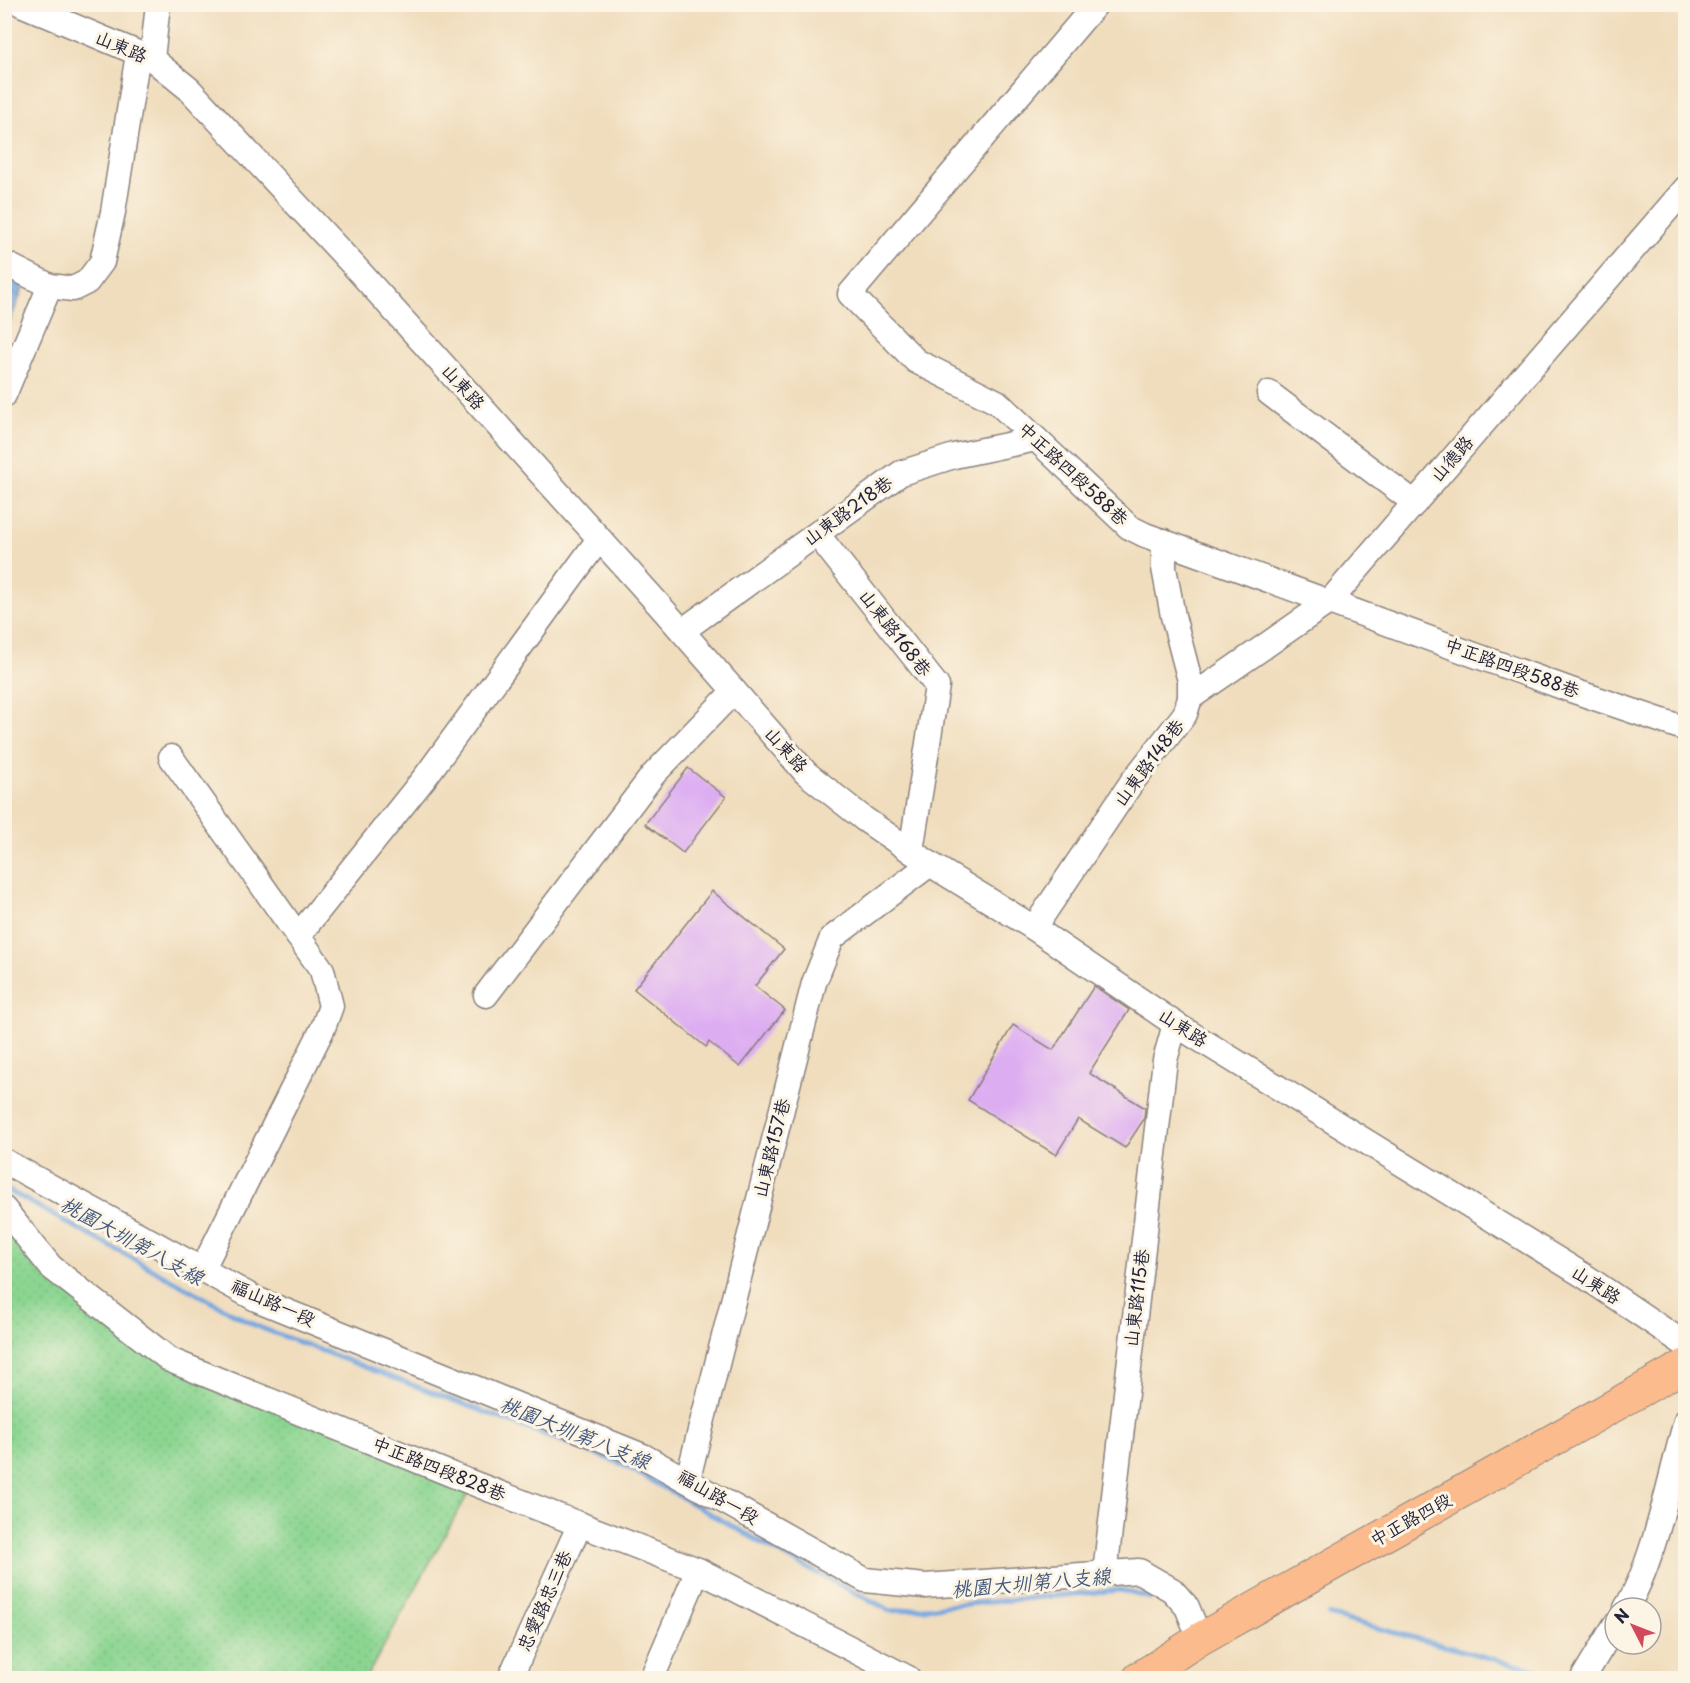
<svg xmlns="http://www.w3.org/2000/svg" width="1690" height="1683" font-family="'Playpen Sans','LXGW WenKai TC',sans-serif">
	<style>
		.green { fill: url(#green-dots); stroke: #567c66; stroke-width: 1.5 }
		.water { fill: url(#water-waves); stroke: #4a648d; stroke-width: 1.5 }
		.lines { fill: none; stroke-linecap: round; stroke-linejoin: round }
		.stream { stroke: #73a6df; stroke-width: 5 }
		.building { fill: #ddadf2 }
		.minor-casing { stroke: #89807c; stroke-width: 27 }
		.major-casing { stroke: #89807c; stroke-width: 34 }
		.minor { stroke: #fff; stroke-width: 24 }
		.major { stroke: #fbbb8d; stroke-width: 32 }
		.labels { text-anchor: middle; stroke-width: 6; stroke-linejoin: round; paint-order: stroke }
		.street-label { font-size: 18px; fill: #22223b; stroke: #fcf5e5 }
		.water-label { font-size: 20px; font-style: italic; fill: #42577d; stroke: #fcf5e5 }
	</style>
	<defs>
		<pattern id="green-dots" width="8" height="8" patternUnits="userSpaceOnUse" patternTransform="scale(1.5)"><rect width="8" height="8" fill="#8bd591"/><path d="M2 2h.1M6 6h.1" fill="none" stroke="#78b77e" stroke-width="1.8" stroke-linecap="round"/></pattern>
		<pattern id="water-waves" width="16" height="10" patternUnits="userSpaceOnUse" patternTransform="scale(1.5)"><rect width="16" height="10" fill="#73a6df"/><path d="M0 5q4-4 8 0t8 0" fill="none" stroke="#5e87b6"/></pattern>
	</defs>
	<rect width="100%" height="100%" fill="#fcf5e5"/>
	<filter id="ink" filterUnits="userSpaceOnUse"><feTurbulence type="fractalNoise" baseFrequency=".0167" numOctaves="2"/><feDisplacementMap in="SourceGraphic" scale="12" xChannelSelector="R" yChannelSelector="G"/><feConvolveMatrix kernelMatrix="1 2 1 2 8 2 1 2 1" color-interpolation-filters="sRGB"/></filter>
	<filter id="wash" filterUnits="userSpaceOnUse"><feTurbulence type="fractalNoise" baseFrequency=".008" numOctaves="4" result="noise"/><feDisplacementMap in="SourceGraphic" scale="24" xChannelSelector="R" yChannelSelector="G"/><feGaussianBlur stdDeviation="1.35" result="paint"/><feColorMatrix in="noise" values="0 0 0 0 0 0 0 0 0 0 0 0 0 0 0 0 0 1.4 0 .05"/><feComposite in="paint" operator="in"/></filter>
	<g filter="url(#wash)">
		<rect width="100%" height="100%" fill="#f0ddbd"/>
		<!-- green -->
		<polygon class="green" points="4,1234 140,1341 475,1481 366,1678 5,1678"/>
		<!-- water -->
		<polygon class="water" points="5,278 24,286 5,334"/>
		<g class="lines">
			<!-- stream -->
			<g class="stream">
				<polyline points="4,1188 256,1326 622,1464 796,1562 891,1611 1120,1590 1150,1598"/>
				<polyline points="1328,1615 1565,1678"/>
			</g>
		</g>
		<g id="blocks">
			<!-- building -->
			<g class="building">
				<polygon points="688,768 726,797 683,853 645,824"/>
				<polygon points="712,891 784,949 755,986 785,1010 740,1067 709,1042 706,1047 634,989"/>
				<polygon points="1094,986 1129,1010 1089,1073 1145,1108 1144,1119 1125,1148 1078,1119 1056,1155 968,1100 1013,1025 1053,1050"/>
			</g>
		</g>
	</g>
	<g filter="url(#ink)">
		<use href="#blocks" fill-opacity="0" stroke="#89807c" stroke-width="1.5"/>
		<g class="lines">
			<defs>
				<g id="minor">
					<polyline points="21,4 152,59 189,89 356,268 660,606 806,773 864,819 930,864 1034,928 1175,1024 1586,1277 1686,1345"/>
					<polyline points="1096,4 850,294 916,361 997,402 1129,527 1145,535 1568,689 1686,729"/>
					<polyline points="152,59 158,4"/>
					<polyline points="4,263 50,286 73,289 87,282 102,262 113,212 138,54"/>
					<polyline points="1269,393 1415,503"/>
					<polyline points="4,395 50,286"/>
					<polyline points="817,534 937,686 911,851"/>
					<polyline points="682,631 901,473 954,456 1036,439"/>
					<polyline points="1190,698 1330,601 1686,188"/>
					<polyline points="171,757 322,970 331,1006 323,1028 202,1270"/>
					<polyline points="1034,928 1132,782 1185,714 1190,698 1190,681 1173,616 1164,568 1164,541"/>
					<polyline points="298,936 426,776 599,539"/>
					<polyline points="486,995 653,775 734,691"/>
					<polyline points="4,1161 256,1299 643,1456 865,1580 925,1586 1139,1571 1172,1590 1187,1607 1200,1639"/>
					<polyline points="4,1209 51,1267 170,1360 465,1480 698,1570 908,1678"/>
					<polyline points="688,1478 814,983 832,938 930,864"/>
					<polyline points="1105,1573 1165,1060 1175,1024"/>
					<path d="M1626,1608C1655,1561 1670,1476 1686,1421"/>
					<polyline points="510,1678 580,1524"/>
					<polyline points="652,1678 698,1570"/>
					<polyline points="1583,1678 1615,1625"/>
				</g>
				<polyline id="major" points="1139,1678 1200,1639 1686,1365"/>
			</defs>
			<!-- minor casing -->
			<use href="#minor" class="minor-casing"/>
			<!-- major casing -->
			<use href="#major" class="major-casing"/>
			<!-- minor -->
			<use href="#minor" class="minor"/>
			<!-- major -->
			<use href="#major" class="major"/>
		</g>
	</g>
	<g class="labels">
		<!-- street labels -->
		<g class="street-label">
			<text transform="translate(121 47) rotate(23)" y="6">山東路</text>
			<text transform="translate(463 387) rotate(48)" y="6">山東路</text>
			<text transform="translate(1452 459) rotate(-49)" y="6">山德路</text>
			<text transform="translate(1073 474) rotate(43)" y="6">中正路四段588巷</text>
			<text transform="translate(848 511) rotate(-36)" y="6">山東路218巷</text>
			<text transform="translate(895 633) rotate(52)" y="6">山東路168巷</text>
			<text transform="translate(1512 668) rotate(20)" y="6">中正路四段588巷</text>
			<text transform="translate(786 750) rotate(48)" y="6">山東路</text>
			<text transform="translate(1149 763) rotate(-53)" y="6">山東路148巷</text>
			<text transform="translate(1183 1028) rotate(33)" y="6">山東路</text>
			<text transform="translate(772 1148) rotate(-76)" y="6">山東路157巷</text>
			<text transform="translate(1596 1285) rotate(33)" y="6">山東路</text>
			<text transform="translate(1137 1298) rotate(-83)" y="6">山東路115巷</text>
			<text transform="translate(273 1303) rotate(24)" y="6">福山路一段</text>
			<text transform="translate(439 1469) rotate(22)" y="6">中正路四段828巷</text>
			<text transform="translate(718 1497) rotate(30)" y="6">福山路一段</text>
			<text transform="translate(1411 1520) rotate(-29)" y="6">中正路四段</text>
			<text transform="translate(545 1601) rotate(-66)" y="6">忠愛路忠三巷</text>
		</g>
		<!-- water labels -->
		<g class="water-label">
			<text transform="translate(132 1241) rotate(29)" y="7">桃園大圳第八支線</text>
			<text transform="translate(575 1433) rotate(22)" y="7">桃園大圳第八支線</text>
			<text transform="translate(1031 1583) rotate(-5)" y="7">桃園大圳第八支線</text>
		</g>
	</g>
	<!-- margin -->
	<rect width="1690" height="1683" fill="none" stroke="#fcf5e5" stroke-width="24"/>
	<!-- north arrow -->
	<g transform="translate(1633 1626) rotate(312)"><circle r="28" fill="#fcf5e5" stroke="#a5a1a1" stroke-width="1.5"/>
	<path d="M0-4.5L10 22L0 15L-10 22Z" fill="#d1495b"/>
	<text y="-9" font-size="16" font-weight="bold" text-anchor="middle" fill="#22223b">N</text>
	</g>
</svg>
